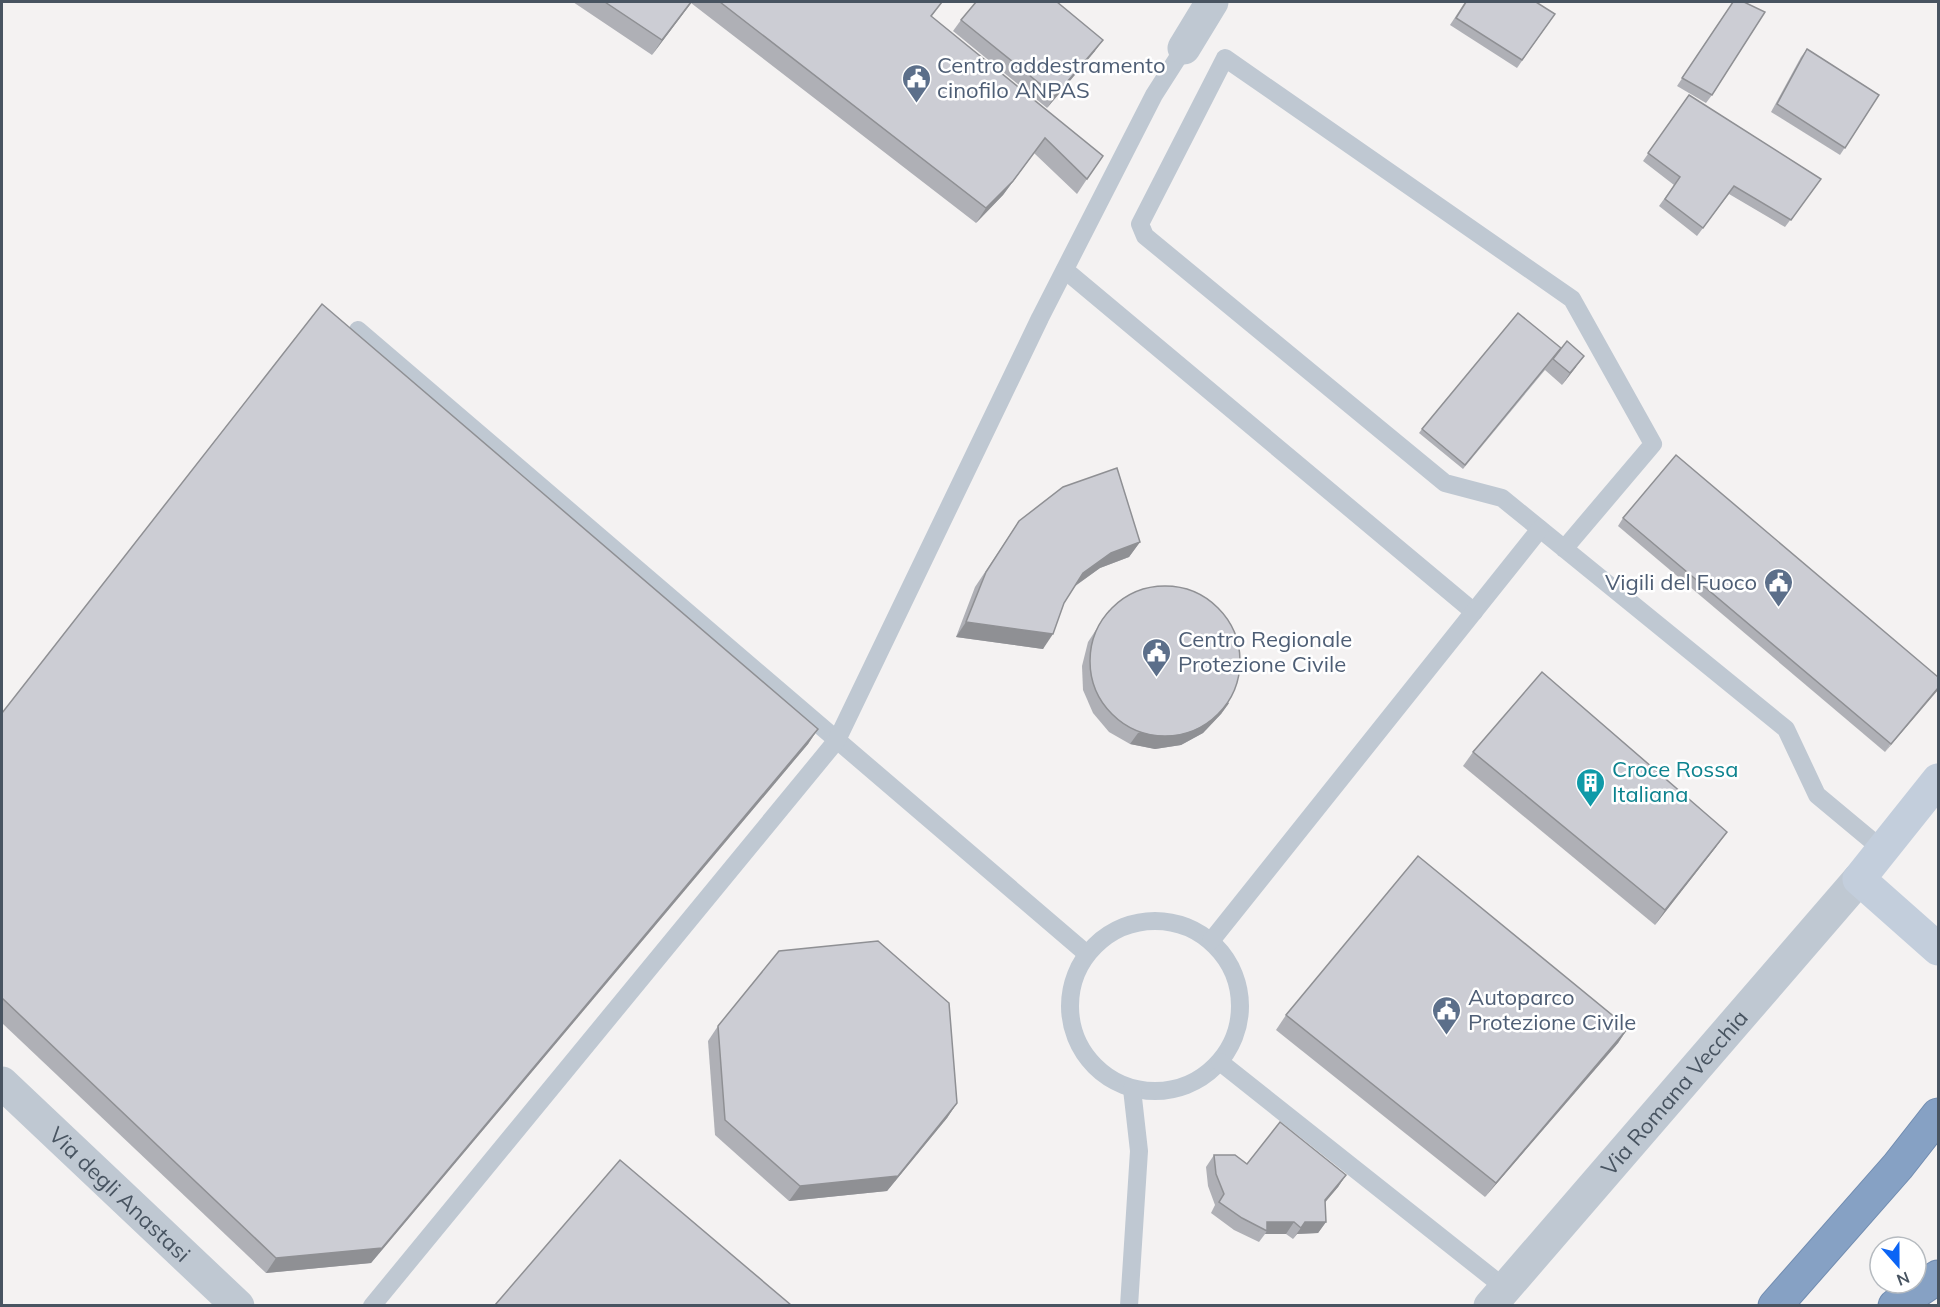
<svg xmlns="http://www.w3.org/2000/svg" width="1940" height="1307" font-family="Mulish,sans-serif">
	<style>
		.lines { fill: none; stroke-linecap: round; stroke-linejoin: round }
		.highway-casing { stroke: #718cb0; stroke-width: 35 }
		.lane { stroke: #bfc8d2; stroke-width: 18 }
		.street { stroke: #bfc8d2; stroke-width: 33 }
		.secondary { stroke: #c3cedc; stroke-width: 33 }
		.highway { stroke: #86a1c4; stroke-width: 33 }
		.wall { fill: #afb0b6 }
		.shaded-wall { fill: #8f9094 }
		.building { fill: #cccdd4; stroke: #8f9094; stroke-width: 1.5 }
		.labels { text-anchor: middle; stroke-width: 5; stroke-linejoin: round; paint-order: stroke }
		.service-label { font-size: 22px; fill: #4e5e75; stroke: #fff; text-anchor: start }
		.culture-label { font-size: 22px; fill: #0d838f; stroke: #fff; text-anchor: start }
		.street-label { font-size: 22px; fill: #485461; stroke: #fff }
	</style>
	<rect width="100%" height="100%" fill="#f4f2f2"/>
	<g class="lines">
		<defs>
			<g id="highway">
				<polyline points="1775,1306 1898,1166 1938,1115"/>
				<polyline points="1895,1306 1938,1277"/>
			</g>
		</defs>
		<!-- highway casing -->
		<use href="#highway" class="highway-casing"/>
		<!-- lane -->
		<g class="lane">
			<polyline points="1065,270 1474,612"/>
			<polyline points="358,330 1087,954"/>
			<polyline points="1564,549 1653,444 1572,299 1225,58 1140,224 1145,236 1445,483 1502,498 1786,729 1817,795 1883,850"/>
			<circle cx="1155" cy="1006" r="85"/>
			<polyline points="1211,941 1540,529"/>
			<polyline points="1220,1062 1505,1288"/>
			<polyline points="372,1306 837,740 1040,318 1154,95 1184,48"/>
			<polyline points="1129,1306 1139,1151 1132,1089"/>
		</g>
		<!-- street -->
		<g class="street">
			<polyline points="1184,48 1212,2"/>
			<path id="s1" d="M2,1083L238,1306"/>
			<path id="s2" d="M1490,1306L1859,879"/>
		</g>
		<!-- secondary -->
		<polyline class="secondary" points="1938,780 1859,879 1938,949"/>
		<!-- highway -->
		<use href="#highway" class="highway"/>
	</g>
	<!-- wall -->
	<g class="wall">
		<polygon points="573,2 942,2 931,17 1087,179 1077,194 1034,153 1003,195 976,223 691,3 652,55"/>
		<polygon points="1465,2 1536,2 1555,14 1517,68 1450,25"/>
		<polygon points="1733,2 1712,95 1706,103 1677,86"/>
		<polygon points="961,20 1095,51 1047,108 953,31"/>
		<polygon points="1807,49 1879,95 1840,155 1771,112 1801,57"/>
		<polygon points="1689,95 1821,179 1785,227 1729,194 1697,236 1659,206 1674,185 1643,161"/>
		<polygon points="1561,348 1576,367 1562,385 1545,370 1463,469 1419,433 1422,429"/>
		<polygon points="1623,518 1938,677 1885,752 1618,526"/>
		<polygon points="1019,521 1140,542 1129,557 1100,568 1074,587 1064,603 1043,649 956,637 975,587"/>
		<polygon points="1109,610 1229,703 1221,714 1203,733 1181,745 1155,749 1130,744 1109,732 1093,713 1083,690 1082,666 1088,642"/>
		<polygon points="2,713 818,729 808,744 371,1263 266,1273 2,1023"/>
		<polygon points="1473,752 1716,847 1655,925 1463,766"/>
		<polygon points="1286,1015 1628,1028 1618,1043 1485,1197 1276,1030"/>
		<polygon points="718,1026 957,1103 947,1118 887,1191 789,1201 715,1135 708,1041"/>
		<polygon points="1214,1155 1247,1164 1346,1175 1338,1187 1325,1202 1326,1222 1318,1233 1297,1234 1293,1239 1286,1234 1265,1234 1259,1242 1234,1230 1211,1213 1215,1205 1208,1186 1206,1167"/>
	</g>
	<!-- shaded-wall -->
	<g class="shaded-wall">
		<polygon points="691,2 692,2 652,55 662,40"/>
		<polygon points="1103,40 1095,51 1047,108 1055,96"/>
		<polygon points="1045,138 1003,195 976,223 986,208"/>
		<polygon points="1584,356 1576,367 1562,385 1570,373"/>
		<polygon points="1140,542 1129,557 1100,568 1072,588 1083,573 1111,553"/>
		<polygon points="966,622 1053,634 1043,649 956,637"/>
		<polygon points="1938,688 1938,690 1885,752 1891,744"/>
		<polygon points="1229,703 1221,714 1203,733 1181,745 1155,749 1130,744 1138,733"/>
		<polygon points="818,729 808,744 371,1263 266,1273 276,1258"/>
		<polygon points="1727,832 1716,847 1655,925 1665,910"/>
		<polygon points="1628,1028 1618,1043 1485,1197 1496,1183"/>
		<polygon points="957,1103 947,1118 887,1191 789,1201 800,1186"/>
		<polygon points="1346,1175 1338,1187 1317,1212 1325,1200"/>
		<polygon points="1267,1222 1294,1222 1286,1234 1265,1234 1267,1231"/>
		<polygon points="1305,1222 1326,1222 1318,1233 1297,1234 1293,1239"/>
	</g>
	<!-- building -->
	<g class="building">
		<polygon points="605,2 691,2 662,40"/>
		<polygon points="720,2 942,2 931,16 1103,156 1087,179 1045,138 1013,181 986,208"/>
		<polygon points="976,2 1057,2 1103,40 1055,96 961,20"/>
		<polygon points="1466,2 1536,2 1555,14 1522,60 1456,18"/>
		<polygon points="1733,2 1744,2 1765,12 1712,95 1682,78"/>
		<polygon points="1807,49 1879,95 1845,148 1777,104"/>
		<polygon points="1689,95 1821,179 1791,220 1734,186 1703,228 1665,199 1680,177 1648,153"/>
		<polygon points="322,304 818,729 382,1248 276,1258 2,998 2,713"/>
		<polygon points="1518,313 1561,348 1465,465 1422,429"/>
		<polygon points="1567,341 1584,356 1570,373 1553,359"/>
		<polygon points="1676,455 1938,677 1938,688 1891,744 1623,518"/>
		<polygon points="1117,468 1140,542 1111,553 1083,573 1064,603 1053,634 966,622 986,572 1019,521 1063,487"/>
		<circle cx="1165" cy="661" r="75"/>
		<polygon points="1542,672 1727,832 1665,910 1473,752"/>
		<polygon points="1418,856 1628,1028 1496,1183 1286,1015"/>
		<polygon points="878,941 949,1003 957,1103 898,1176 800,1186 725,1120 718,1026 779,951"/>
		<polygon points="1280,1122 1346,1175 1325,1200 1326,1222 1305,1222 1301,1228 1294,1222 1267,1222 1267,1231 1242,1218 1219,1202 1224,1194 1216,1174 1214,1155 1235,1155 1247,1164"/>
		<polygon points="620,1160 791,1305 495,1305"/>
	</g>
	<!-- icons -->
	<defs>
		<symbol id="civic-pin" viewBox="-11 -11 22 30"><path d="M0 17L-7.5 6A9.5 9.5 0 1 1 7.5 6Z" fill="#5c6f8a" stroke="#fff"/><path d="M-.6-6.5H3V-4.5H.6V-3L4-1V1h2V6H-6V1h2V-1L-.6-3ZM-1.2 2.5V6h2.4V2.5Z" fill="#fff"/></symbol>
		<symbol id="building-pin" viewBox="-11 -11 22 30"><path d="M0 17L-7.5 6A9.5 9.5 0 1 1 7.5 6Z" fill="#0f9aa8" stroke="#fff"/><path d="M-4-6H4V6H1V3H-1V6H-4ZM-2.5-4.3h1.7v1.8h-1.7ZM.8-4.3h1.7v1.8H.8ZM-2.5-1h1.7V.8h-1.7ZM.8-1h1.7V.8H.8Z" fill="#fff"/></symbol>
	</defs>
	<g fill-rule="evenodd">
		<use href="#civic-pin" x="900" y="62" width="33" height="45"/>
		<use href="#civic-pin" x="1762" y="566" width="33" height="45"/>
		<use href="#civic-pin" x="1140" y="636" width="33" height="45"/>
		<use href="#building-pin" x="1574" y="766" width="33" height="45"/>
		<use href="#civic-pin" x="1430" y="994" width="33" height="45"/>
	</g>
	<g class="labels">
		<!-- service labels -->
		<g class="service-label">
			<text x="937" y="73">Centro addestramento<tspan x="937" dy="25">cinofilo ANPAS</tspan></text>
			<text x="1757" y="590" text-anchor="end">Vigili del Fuoco</text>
			<text x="1178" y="647">Centro Regionale<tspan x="1178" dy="25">Protezione Civile</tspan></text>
			<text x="1468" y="1005">Autoparco<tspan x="1468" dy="25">Protezione Civile</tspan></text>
		</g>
		<!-- culture labels -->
		<g class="culture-label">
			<text x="1612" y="777">Croce Rossa<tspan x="1612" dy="25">Italiana</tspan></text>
		</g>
		<!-- street labels -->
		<g class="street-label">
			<text dy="8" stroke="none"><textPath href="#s2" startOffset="282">Via Romana Vecchia</textPath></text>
			<text dy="8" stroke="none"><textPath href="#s1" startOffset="162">Via degli Anastasi</textPath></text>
		</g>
	</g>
	<!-- border -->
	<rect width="1940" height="1307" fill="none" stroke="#485461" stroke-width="6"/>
	<!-- north arrow -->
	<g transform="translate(1898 1265) rotate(159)"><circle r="28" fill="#ffffff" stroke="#b6bbc0" stroke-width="1.5"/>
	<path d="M0-4.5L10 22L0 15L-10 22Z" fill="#0b64f5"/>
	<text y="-9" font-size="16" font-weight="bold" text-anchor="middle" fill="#485461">N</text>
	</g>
</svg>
